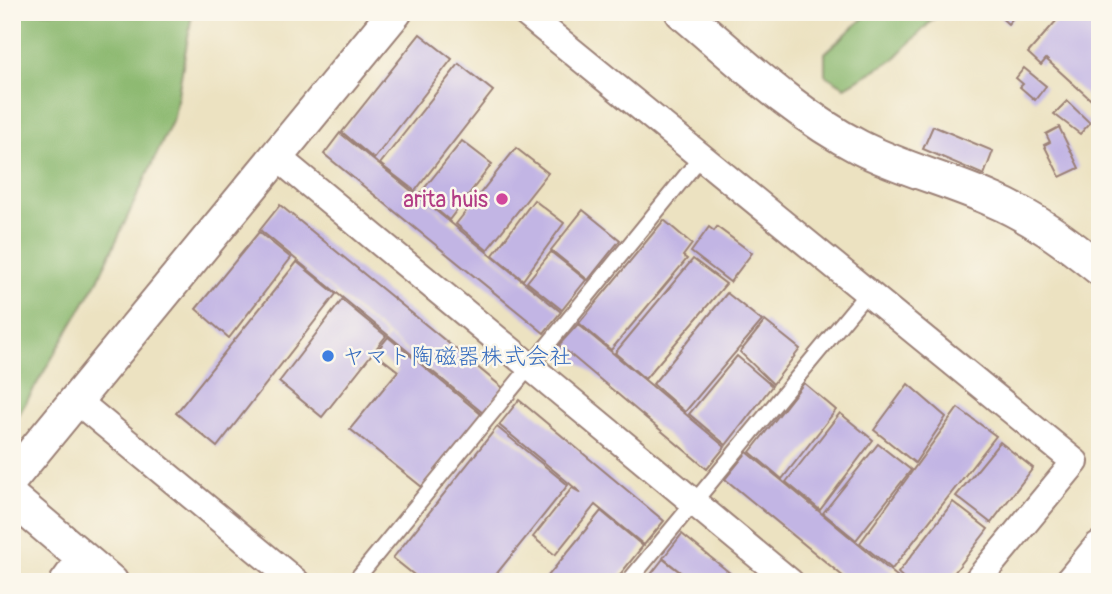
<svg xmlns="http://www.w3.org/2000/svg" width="1112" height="594" font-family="Pangolin,'Klee One',sans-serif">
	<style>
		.forest { fill: #8eba72; stroke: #6c6c4e; stroke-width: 2 }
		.building { fill: #c2b5e4 }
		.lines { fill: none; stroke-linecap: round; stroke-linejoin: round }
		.service-casing { stroke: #9b8076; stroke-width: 18 }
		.minor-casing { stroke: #9b8076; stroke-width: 30 }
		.tertiary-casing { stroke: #9b8076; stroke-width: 37 }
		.service { stroke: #fff; stroke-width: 14 }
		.minor { stroke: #fff; stroke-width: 26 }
		.tertiary { stroke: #fff; stroke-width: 33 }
		.hotel-dot { fill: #d1479c; stroke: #fbf7ec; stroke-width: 2.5 }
		.shop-dot { fill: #3f7fe0; stroke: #fbf7ec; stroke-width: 2.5 }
		.labels { text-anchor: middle; stroke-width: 5; stroke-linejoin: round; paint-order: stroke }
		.hotel-label { font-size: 23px; fill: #b23c85; stroke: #fbf7ec; text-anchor: end }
		.shop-label { font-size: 23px; fill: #366cbe; stroke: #fbf7ec; text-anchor: start }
	</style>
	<rect width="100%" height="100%" fill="#fbf7ec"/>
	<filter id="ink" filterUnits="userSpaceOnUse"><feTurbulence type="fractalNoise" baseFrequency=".0143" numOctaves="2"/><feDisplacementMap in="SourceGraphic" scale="14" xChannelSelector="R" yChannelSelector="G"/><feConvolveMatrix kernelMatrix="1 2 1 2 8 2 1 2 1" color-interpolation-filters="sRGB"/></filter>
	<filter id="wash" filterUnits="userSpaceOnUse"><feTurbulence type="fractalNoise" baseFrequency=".00686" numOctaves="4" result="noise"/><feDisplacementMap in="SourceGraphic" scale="28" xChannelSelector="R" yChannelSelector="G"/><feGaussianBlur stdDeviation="1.57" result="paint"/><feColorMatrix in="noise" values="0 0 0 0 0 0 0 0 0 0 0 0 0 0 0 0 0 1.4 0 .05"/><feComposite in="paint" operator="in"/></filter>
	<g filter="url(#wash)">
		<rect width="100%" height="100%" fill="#ece2c1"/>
		<!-- forest -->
		<g class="forest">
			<polygon points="12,12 195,12 192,14 174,117 98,280 12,426"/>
			<polygon points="870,12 940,12 894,59 845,87 825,75 825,53"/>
		</g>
		<g id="blocks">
			<!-- building -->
			<g class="building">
				<polygon points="995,12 1018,12 1008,24"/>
				<polygon points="1064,12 1079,12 1100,31 1100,108 1046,59 1041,65 1028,53"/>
				<polygon points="420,34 452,59 374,159 342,132"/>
				<polygon points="459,64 493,91 415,191 380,164"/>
				<polygon points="1024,68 1046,86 1035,100 1020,87 1023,84 1016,78"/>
				<polygon points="1067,101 1090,123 1080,134 1054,114"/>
				<polygon points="933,126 993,151 984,175 923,149"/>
				<polygon points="1059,127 1079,168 1060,177 1044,145 1050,142 1046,134"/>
				<polygon points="340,133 561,312 544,333 324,154"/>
				<polygon points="462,141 492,164 449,220 419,195"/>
				<polygon points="516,148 548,173 487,250 456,224"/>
				<polygon points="534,200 564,223 523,280 493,255"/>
				<polygon points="280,205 503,388 483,413 260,230"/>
				<polygon points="583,210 620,240 588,280 551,250"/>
				<polygon points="664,220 692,244 683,256 687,259 611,350 579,323"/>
				<polygon points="709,227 714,231 717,227 752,253 730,282 691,252"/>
				<polygon points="259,232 291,258 229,338 196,309"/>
				<polygon points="551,252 586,280 562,310 527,282"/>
				<polygon points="693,259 726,284 645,379 615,353"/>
				<polygon points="297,262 336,294 217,447 176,413"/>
				<polygon points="727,293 762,321 685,412 653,384"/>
				<polygon points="342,300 386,336 322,417 279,382"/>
				<polygon points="765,321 800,349 773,384 740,352"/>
				<polygon points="578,324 725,447 707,469 559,345"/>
				<polygon points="388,337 482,415 422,487 350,429 398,371 375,353"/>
				<polygon points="737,356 772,386 726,445 689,414"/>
				<polygon points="804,383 836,410 782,479 750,452"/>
				<polygon points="908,384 946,417 915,463 874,430"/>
				<polygon points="519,400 664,521 644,545 595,505 555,555 533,537 572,488 581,493 499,425"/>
				<polygon points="958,408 996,436 892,569 860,543"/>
				<polygon points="840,413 873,440 820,510 786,482"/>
				<polygon points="497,427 568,485 490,582 423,582 393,558"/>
				<polygon points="1000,442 1033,468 991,523 956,496"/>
				<polygon points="878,444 911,470 856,540 823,513"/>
				<polygon points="747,452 780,479 904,582 850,582 725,479"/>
				<polygon points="953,502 988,529 947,582 908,582 898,573"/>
				<polygon points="601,511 643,546 614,582 543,582"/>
				<polygon points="682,534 741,582 645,582 663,559 689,579 663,558"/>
			</g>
		</g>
	</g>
	<g filter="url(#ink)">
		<use href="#blocks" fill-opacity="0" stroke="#9b8076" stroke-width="2"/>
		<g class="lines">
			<defs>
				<g id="service">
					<polyline points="354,582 701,157"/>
					<polyline points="628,582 867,293"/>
				</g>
				<g id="minor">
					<polyline points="524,12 1075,462 976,582"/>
					<polyline points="277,157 790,582"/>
					<polyline points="76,400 296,582"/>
					<polyline points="63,582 81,557"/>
				</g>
				<g id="tertiary">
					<path d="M682,12C738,59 793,113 859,147C902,169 949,180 993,200C1033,217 1066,242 1100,269"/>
					<polyline points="12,478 395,12"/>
					<polyline points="12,498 111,582"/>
					<polyline points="1072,582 1100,548"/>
				</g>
			</defs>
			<!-- service casing -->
			<use href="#service" class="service-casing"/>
			<!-- minor casing -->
			<use href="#minor" class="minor-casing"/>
			<!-- tertiary casing -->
			<use href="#tertiary" class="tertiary-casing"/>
			<!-- service -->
			<use href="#service" class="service"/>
			<!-- minor -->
			<use href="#minor" class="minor"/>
			<!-- tertiary -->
			<use href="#tertiary" class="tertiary"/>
		</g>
	</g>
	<!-- markers -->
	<circle class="hotel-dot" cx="502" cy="199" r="7"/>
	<circle class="shop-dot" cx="328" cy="356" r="7"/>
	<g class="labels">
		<!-- hotel labels -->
		<g class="hotel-label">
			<text x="488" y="207">arita huis</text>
		</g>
		<!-- shop labels -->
		<g class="shop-label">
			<text x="342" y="364">ヤマト陶磁器株式会社</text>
		</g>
	</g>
	<!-- margin -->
	<rect width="1112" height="594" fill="none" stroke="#fbf7ec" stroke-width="42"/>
</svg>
